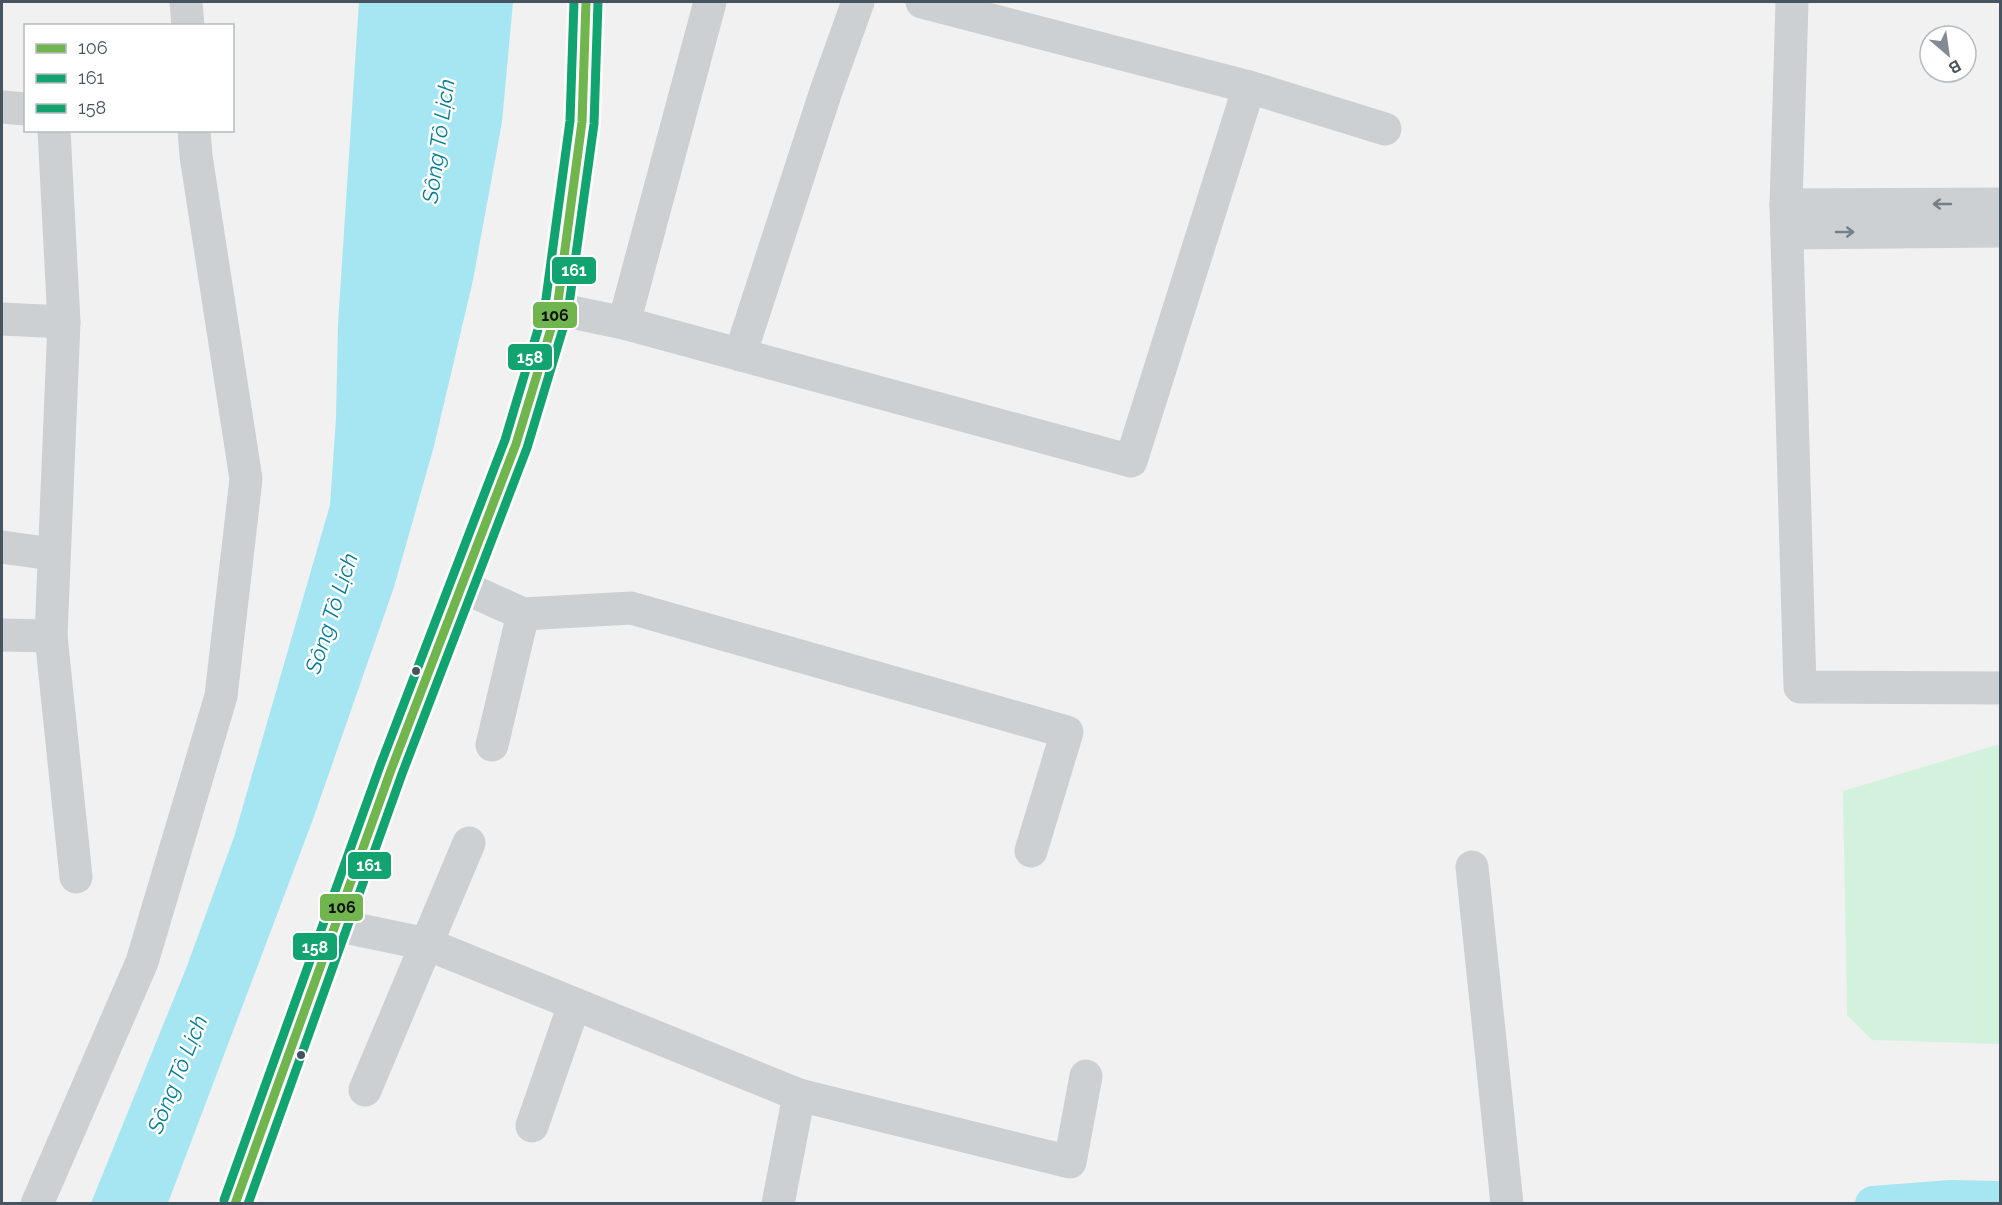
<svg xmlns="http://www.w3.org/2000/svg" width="2002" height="1205" font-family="Raleway,sans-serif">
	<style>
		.green { fill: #d3f2de }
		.water { fill: #a5e6f2 }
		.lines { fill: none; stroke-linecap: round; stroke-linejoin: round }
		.canal { stroke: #a5e6f2; stroke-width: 36 }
		.minor { stroke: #ccd0d2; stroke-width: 33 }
		.major { stroke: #c7ccd0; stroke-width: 33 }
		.bus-1-casing { stroke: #fff; stroke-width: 14 }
		.bus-2-casing { stroke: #fff; stroke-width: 14 }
		.bus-3-casing { stroke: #fff; stroke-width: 14 }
		.bus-1 { stroke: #71b54f; stroke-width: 9 }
		.bus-2 { stroke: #11a471; stroke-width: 9 }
		.bus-3 { stroke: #11a471; stroke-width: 9 }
		.oneway { stroke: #757f87 }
		.bus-dot { fill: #46545f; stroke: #fff; stroke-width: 2 }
		.labels { text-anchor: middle; stroke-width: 5; stroke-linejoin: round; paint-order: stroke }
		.water-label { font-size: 22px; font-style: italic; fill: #037f97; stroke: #fff }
		.line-badge { stroke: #fff; stroke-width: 2 }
		.badge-label { font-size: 16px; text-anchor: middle; font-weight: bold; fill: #fff }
		.pale-badge-label { font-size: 16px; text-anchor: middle; font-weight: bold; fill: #111 }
	</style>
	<rect width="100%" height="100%" fill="#f1f1f1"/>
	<!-- green -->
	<polygon class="green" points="2000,744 2000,1044 1872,1040 1847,1015 1843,791"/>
	<!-- water -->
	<polygon class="water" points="359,2 513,2 502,122 473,280 434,446 394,587 312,822 168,1203 91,1203 187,966 234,837 330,505 336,418 338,324"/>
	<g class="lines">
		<!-- canal -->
		<polyline class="canal" points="1873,1204 1951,1198 2000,1199"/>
		<!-- minor -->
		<g class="minor">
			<polyline points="186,2 188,26"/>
			<polyline points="922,2 1249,87 1385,129"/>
			<polyline points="1792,2 1786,205 1800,687 2000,688"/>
			<polyline points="2,107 26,109"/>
			<polyline points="54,130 64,322 51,636 76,877"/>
			<polyline points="1786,205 2000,204"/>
			<polyline points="1787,233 2000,231"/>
			<polyline points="557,309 624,323 1131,461 1249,87"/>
			<polyline points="2,319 64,322"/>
			<polyline points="624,323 710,2"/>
			<polyline points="740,355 826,91 858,2"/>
			<polyline points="2,547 52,554"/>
			<polyline points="461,586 523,614 631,608 1067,732 1031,851"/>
			<polyline points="2,635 51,636"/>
			<polyline points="492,745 523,614"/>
			<polyline points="1472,867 1507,1204"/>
			<polyline points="335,925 427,944 799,1095 1070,1162 1086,1076"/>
			<polyline points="365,1090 469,843"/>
			<polyline points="532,1126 574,1005"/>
			<polyline points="37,1204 142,962 221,696 246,479 196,156 194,130"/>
			<polyline points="778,1204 799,1095"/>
		</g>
		<!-- major -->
		<polyline class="major" points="235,1204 391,770 516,444 557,309 582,122 586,2"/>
		<defs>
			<polyline id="bus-1" points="235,1204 391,770 516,444 557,309 582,122 586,2"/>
			<polyline id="bus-2" points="248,1204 402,774 527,448 568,312 594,124 598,2"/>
			<polyline id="bus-3" points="224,1200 380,766 505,440 545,306 570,121 574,2"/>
		</defs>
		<!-- bus-1 casing -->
		<use href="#bus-1" class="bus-1-casing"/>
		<!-- bus-2 casing -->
		<use href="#bus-2" class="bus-2-casing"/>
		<!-- bus-3 casing -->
		<use href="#bus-3" class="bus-3-casing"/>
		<!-- bus-1 -->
		<use href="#bus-1" class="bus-1"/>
		<!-- bus-2 -->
		<use href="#bus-2" class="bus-2"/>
		<!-- bus-3 -->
		<use href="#bus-3" class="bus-3"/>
	</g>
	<!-- one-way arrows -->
	<defs><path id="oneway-shaft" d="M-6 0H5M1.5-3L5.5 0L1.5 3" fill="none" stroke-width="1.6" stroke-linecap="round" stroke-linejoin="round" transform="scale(1.5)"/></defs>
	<g class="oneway">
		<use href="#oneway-shaft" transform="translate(1942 204) rotate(180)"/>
		<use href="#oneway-shaft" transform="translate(1845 232)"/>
	</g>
	<!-- markers -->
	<g class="bus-dot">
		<circle cx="416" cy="671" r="5"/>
		<circle cx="301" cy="1055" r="5"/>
	</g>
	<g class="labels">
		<!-- water labels -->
		<g class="water-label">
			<text transform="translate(438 141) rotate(-82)" y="8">Sông Tô Lịch</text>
			<text transform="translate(331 613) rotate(-72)" y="8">Sông Tô Lịch</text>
			<text transform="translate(177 1074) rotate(-68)" y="8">Sông Tô Lịch</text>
		</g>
	</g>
	<g class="line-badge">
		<rect x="551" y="256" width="46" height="29" rx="6" fill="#11a471"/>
		<rect x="532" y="301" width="46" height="28" rx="6" fill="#71b54f"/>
		<rect x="507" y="343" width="46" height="28" rx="6" fill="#11a471"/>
		<rect x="347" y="851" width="45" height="29" rx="6" fill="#11a471"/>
		<rect x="319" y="893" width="45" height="29" rx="6" fill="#71b54f"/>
		<rect x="292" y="932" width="46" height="29" rx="6" fill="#11a471"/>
	</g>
	<g class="badge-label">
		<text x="574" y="276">161</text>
		<text x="530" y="363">158</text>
		<text x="369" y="871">161</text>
		<text x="315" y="953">158</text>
	</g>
	<g class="pale-badge-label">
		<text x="555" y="321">106</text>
		<text x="342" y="913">106</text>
	</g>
	<!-- border -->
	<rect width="2002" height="1205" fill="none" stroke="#46545f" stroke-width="6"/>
	<!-- legend -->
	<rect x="24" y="24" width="210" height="108" fill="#ffffff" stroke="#b5bbbf" stroke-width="1.5"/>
	<rect x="36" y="44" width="30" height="9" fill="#71b54f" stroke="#b5bbbf" stroke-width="1.5"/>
	<text x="78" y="54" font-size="18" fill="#46545f">106</text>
	<rect x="36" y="74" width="30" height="9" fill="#11a471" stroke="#b5bbbf" stroke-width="1.5"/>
	<text x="78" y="84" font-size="18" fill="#46545f">161</text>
	<rect x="36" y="104" width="30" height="9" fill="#11a471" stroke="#b5bbbf" stroke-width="1.5"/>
	<text x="78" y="114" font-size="18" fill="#46545f">158</text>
	<!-- north arrow -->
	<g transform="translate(1948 54) rotate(151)"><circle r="28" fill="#ffffff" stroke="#b5bbbf" stroke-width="1.5"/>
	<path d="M0-4.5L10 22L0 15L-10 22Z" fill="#828b92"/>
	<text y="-9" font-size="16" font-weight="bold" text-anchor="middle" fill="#46545f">B</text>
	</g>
</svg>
